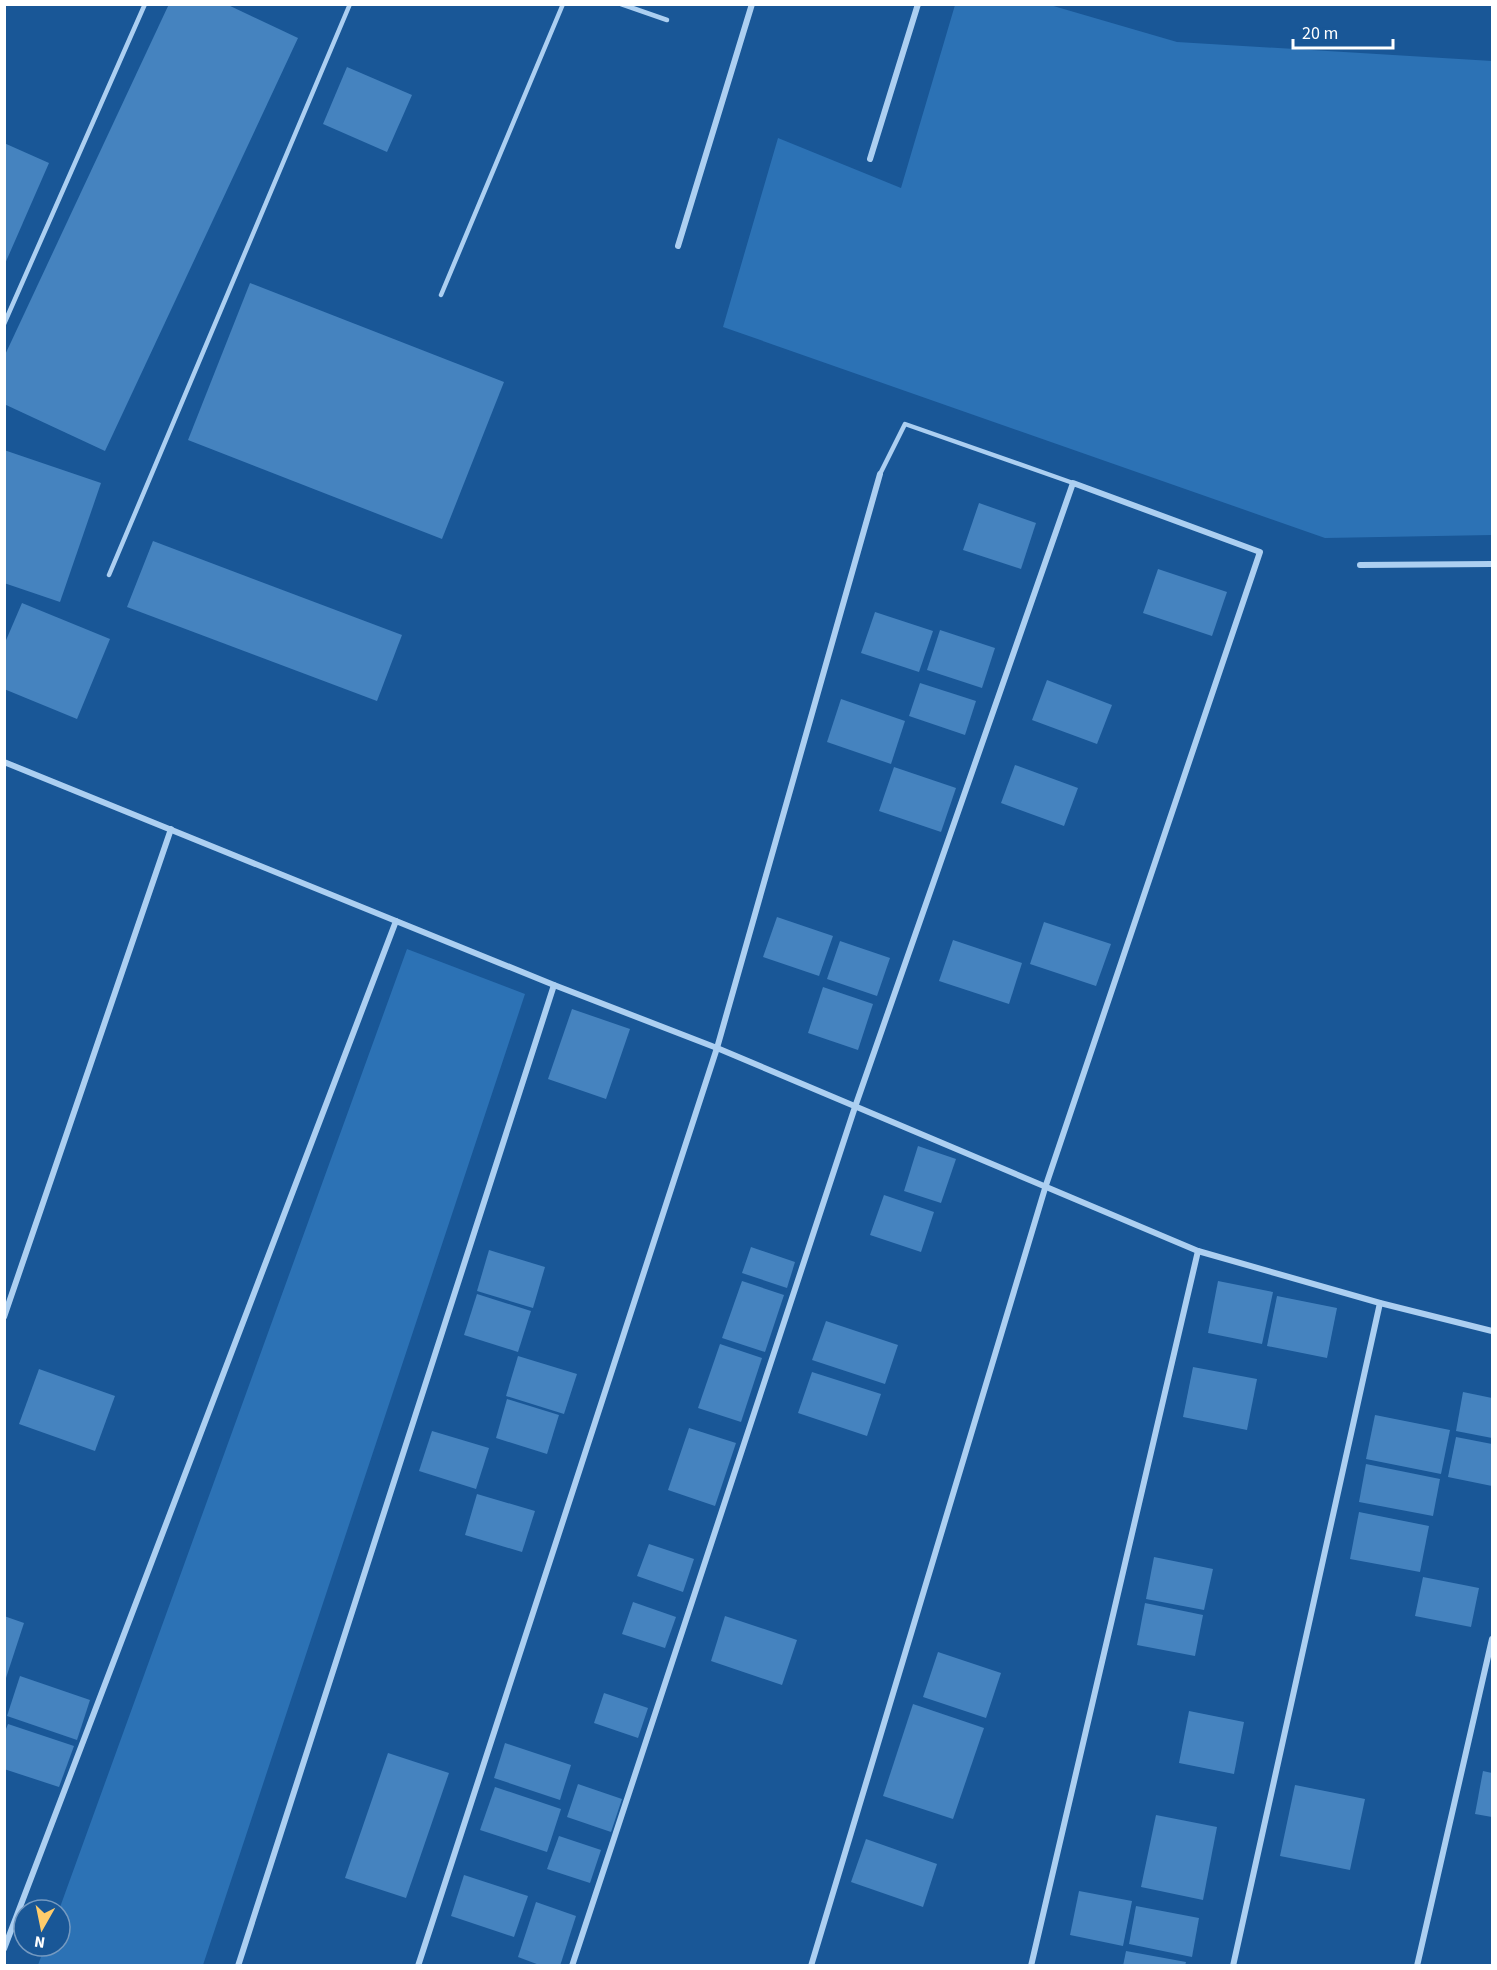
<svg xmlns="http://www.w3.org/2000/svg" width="1497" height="1970" font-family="'Source Sans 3',sans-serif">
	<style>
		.green { fill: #2c72b5 }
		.building { fill: #4583bf }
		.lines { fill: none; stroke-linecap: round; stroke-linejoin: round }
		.service { stroke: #accff1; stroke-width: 4.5 }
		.minor { stroke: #accff1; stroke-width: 6 }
	</style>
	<rect width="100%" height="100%" fill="#195797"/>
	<!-- green -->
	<g class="green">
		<polygon points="955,5 1050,5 1177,42 1492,61 1492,535 1325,538 723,327 778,138 901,188"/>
		<polygon points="407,949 525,994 203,1965 38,1965 45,1946 60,1946 59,1910"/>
	</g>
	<!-- building -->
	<g class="building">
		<polygon points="169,4 226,4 298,38 105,451 4,404 4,357"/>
		<polygon points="347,67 412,95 387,152 323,124"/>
		<polygon points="4,143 49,163 4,266"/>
		<polygon points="250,283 504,382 442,539 188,440"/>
		<polygon points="4,450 101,483 60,602 4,583"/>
		<polygon points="979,503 1036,523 1021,569 963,550"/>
		<polygon points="153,541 402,635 377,701 127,607"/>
		<polygon points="1158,569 1227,592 1212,636 1143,613"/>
		<polygon points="22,603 110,639 77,719 4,689 4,645"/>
		<polygon points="875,612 933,631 919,672 861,653"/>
		<polygon points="940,630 995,648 982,688 927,670"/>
		<polygon points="1047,680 1112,705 1097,744 1032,720"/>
		<polygon points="920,683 976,701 965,735 909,716"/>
		<polygon points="841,699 905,721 891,764 827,742"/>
		<polygon points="1015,765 1078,788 1064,826 1001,803"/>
		<polygon points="894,767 956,788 941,832 879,811"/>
		<polygon points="777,917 833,936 819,976 763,957"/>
		<polygon points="1044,922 1111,944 1096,986 1030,964"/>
		<polygon points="953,940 1022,963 1009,1004 939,981"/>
		<polygon points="840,941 890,958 877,996 827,979"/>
		<polygon points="823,987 873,1004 858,1050 808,1033"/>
		<polygon points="572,1009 630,1029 606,1099 548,1079"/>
		<polygon points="918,1146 956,1159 941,1203 904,1191"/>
		<polygon points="884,1195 934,1212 921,1252 870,1235"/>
		<polygon points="751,1247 795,1262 787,1288 742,1273"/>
		<polygon points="489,1250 545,1267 533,1308 477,1291"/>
		<polygon points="742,1281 784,1295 765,1352 722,1338"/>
		<polygon points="1218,1281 1273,1292 1262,1344 1208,1333"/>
		<polygon points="477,1294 531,1311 518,1352 464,1335"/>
		<polygon points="1277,1296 1337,1308 1327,1358 1267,1346"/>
		<polygon points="826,1321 898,1345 885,1384 812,1360"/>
		<polygon points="720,1344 762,1358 741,1422 698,1408"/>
		<polygon points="518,1356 577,1374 564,1414 506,1396"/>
		<polygon points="1193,1367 1257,1379 1247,1430 1183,1417"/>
		<polygon points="39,1369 115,1396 95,1451 19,1424"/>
		<polygon points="812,1372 881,1394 867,1436 798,1413"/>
		<polygon points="1463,1392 1492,1398 1492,1438 1456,1431"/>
		<polygon points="507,1399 559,1415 547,1454 496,1438"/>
		<polygon points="1375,1415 1450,1430 1441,1474 1366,1459"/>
		<polygon points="689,1428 736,1443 715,1506 668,1490"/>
		<polygon points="432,1431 489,1448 476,1489 419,1471"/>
		<polygon points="1456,1437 1492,1444 1492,1486 1448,1477"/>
		<polygon points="1366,1464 1440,1479 1433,1516 1359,1502"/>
		<polygon points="477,1494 535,1511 522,1552 465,1535"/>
		<polygon points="1359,1512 1429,1526 1420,1572 1350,1559"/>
		<polygon points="649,1544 694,1559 683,1592 637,1576"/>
		<polygon points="1154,1557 1213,1569 1204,1610 1146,1599"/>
		<polygon points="1423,1577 1479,1588 1471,1627 1415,1616"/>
		<polygon points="633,1602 676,1617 665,1648 622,1634"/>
		<polygon points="1145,1603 1203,1615 1195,1656 1137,1645"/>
		<polygon points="4,1616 24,1623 5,1681 4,1681"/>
		<polygon points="725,1616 797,1640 782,1685 711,1661"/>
		<polygon points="938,1652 1001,1673 986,1718 923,1697"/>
		<polygon points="20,1676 90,1700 77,1740 7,1716"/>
		<polygon points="604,1693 648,1708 638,1738 594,1723"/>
		<polygon points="913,1704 984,1728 953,1819 883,1796"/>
		<polygon points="1189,1711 1244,1722 1234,1774 1179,1763"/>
		<polygon points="8,1724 74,1746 59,1787 4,1769 4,1734"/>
		<polygon points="505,1743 571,1765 560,1800 494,1778"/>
		<polygon points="388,1753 449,1773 406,1898 345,1878"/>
		<polygon points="1483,1771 1492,1773 1492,1817 1475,1814"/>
		<polygon points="578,1784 622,1799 611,1832 567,1817"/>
		<polygon points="1295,1785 1365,1799 1350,1870 1280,1856"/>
		<polygon points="495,1787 561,1809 547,1852 480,1830"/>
		<polygon points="1156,1815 1217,1827 1203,1900 1141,1887"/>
		<polygon points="559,1836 601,1850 590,1883 547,1869"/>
		<polygon points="866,1839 937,1864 923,1907 851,1882"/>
		<polygon points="464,1875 528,1896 514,1937 451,1916"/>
		<polygon points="1079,1891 1132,1901 1123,1946 1070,1935"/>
		<polygon points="536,1902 576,1916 560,1966 542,1966 518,1957"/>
		<polygon points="1136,1906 1199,1918 1192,1957 1129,1944"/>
		<polygon points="1126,1951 1186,1962 1185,1966 1123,1966"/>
	</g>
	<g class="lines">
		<!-- service -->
		<g class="service">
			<polyline points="621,4 667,20"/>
			<polyline points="441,295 563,4"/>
			<polyline points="4,324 145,4"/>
			<polyline points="880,474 905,424 1073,483"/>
			<polyline points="109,575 350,4"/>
		</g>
		<!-- minor -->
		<g class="minor">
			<polyline points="870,159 918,4"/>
			<polyline points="678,246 752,4"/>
			<polyline points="1360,565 1492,564"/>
			<polyline points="4,762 554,985 717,1048 1198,1251 1380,1303 1492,1331"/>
			<polyline points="4,1317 171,829"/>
			<polyline points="4,1949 396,921"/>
			<polyline points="238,1966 554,985"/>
			<polyline points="418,1966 717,1048 880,474"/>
			<polyline points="572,1966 855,1107 1073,483 1260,552 1046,1185 811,1966"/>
			<polyline points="1031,1966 1198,1251"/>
			<polyline points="1233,1966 1380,1303"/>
			<polyline points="1417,1966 1492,1639"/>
		</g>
	</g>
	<!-- border -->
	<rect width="1497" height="1970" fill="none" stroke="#ffffff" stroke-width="12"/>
	<!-- north arrow -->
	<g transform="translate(42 1928) rotate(189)"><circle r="28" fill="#195797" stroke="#759ac1" stroke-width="1.5"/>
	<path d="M0-4.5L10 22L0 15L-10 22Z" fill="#ffcc6b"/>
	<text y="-9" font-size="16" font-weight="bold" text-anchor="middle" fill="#ffffff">N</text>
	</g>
	<!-- scale -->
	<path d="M1293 39v9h100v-9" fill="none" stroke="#ffffff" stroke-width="3"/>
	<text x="1302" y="39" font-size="18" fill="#ffffff" stroke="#195797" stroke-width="4.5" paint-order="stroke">20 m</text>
</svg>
